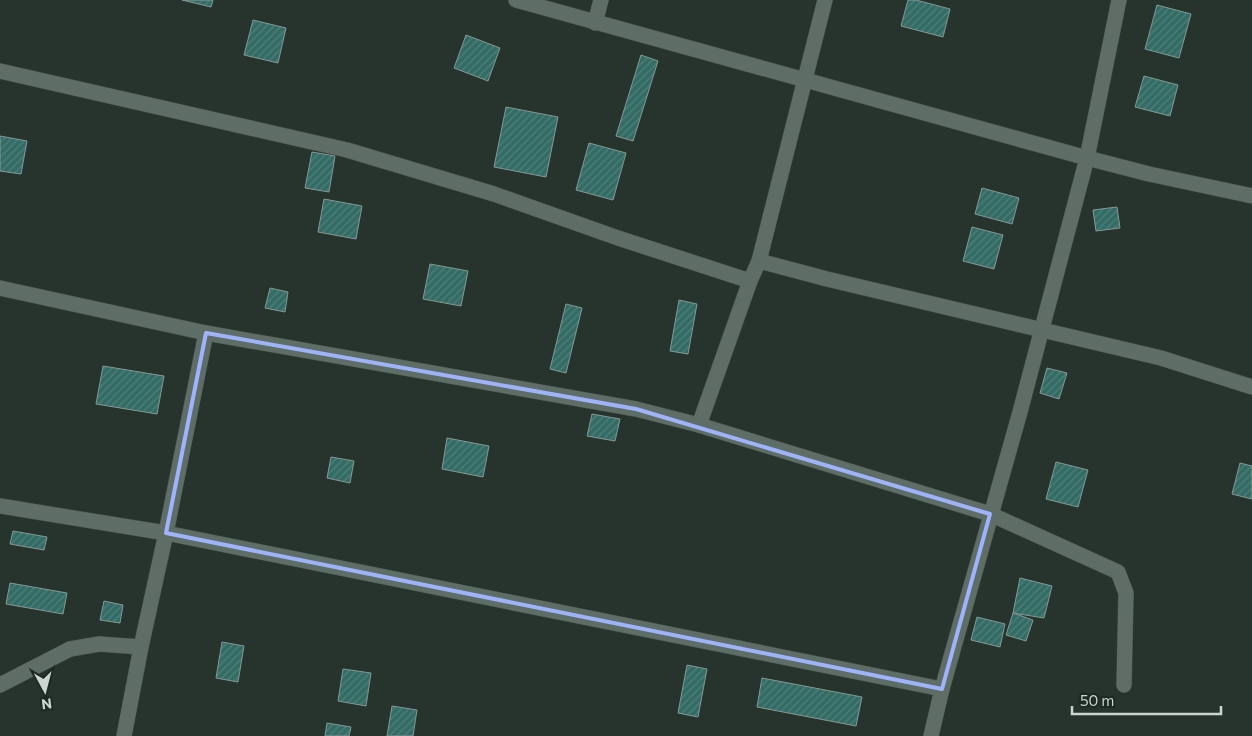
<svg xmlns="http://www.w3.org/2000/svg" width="1252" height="736" font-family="Commissioner,sans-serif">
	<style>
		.building { fill: url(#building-hatch); stroke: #859996 }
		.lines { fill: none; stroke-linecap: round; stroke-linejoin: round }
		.minor-casing { stroke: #445049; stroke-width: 16 }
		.tertiary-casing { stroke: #445049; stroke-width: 16 }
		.minor { stroke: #5e6d65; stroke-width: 15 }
		.tertiary { stroke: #5e6d65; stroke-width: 15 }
		.marked { fill: none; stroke: #9fb3fd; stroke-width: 4; stroke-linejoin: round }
	</style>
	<defs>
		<pattern id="building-hatch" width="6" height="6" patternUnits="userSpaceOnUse" patternTransform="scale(1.25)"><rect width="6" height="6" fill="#336c65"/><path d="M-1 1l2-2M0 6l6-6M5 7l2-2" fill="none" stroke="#4f807a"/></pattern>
	</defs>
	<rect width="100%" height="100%" fill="#26342d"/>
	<!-- building -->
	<g class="building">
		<polygon points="182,0 213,0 211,7"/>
		<polygon points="908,0 916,0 950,9 943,37 901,26"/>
		<polygon points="1157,5 1191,14 1179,58 1145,49"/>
		<polygon points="253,20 286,28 278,63 244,55"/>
		<polygon points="466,35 500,48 488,81 454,68"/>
		<polygon points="641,55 658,61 633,141 616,136"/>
		<polygon points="1144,76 1178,85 1170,116 1135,107"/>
		<polygon points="506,107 558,117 546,177 494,167"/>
		<polygon points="0,136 27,141 21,174 0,171"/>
		<polygon points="589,143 626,153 613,200 576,190"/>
		<polygon points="312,152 335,156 329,192 305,188"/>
		<polygon points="982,188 1019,198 1012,224 975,214"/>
		<polygon points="324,199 362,206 356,239 318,232"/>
		<polygon points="1117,207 1120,228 1096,231 1093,210"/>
		<polygon points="972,227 1003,235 994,269 963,261"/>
		<polygon points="430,264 468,271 461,306 423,299"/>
		<polygon points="270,288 288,292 285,312 265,308"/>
		<polygon points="679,300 697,304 688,354 670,351"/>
		<polygon points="566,304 582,308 566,373 550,369"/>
		<polygon points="103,366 164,376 157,414 96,404"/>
		<polygon points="1047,368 1067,373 1059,399 1040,393"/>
		<polygon points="592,414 620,419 615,441 587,436"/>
		<polygon points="447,438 489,446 483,477 442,469"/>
		<polygon points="331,457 354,461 350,483 327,478"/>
		<polygon points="1056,462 1088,470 1078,507 1046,499"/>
		<polygon points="1240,463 1252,466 1252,499 1232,494"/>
		<polygon points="13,531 47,537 44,550 10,544"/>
		<polygon points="1020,578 1052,586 1044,618 1013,613"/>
		<polygon points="10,583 67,593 63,614 6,604"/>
		<polygon points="104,601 123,605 120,623 100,620"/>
		<polygon points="1013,613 1033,620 1026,641 1006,635"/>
		<polygon points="977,617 1005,624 1000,647 971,640"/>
		<polygon points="222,642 244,646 238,682 216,678"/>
		<polygon points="687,665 707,669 698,717 678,713"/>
		<polygon points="343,669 371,673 366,706 338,701"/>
		<polygon points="762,678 862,697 856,726 757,707"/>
		<polygon points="392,706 417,710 413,736 387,736"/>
		<polygon points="327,723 351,727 349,736 325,736"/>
	</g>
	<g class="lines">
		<defs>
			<g id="minor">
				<polyline points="595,23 601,0"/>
				<polyline points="0,71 347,150 494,194 618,238 750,281"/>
				<polyline points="759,261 827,279 1161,358 1252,387"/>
				<polyline points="0,288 206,333 636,409 699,425 990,514 1118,572 1126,593 1124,685"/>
				<polyline points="699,425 750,281 759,261 825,0"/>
				<polyline points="0,506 166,533 942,689"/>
				<polyline points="0,685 70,649 99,644 141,647"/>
				<polyline points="124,736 141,647 166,533 206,333"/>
				<polyline points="931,736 942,689 1020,412 1087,158 1119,0"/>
			</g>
			<polyline id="tertiary" points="516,0 1087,158 1149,174 1252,196"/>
		</defs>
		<!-- minor casing -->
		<use href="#minor" class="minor-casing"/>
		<!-- tertiary casing -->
		<use href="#tertiary" class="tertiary-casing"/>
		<!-- minor -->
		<use href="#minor" class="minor"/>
		<!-- tertiary -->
		<use href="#tertiary" class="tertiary"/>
	</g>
	<!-- marked area -->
	<path class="marked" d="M206,333L636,409L990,514L942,689L166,533Z"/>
	<!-- north arrow -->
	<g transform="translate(45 691) rotate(173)" stroke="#1d2a23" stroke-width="4" paint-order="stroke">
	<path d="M0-4L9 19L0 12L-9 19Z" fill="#ccd5d0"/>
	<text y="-8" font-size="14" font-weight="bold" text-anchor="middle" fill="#ccd5d0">N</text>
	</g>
	<!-- scale -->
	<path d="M1072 706v8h149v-8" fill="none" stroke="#ccd5d0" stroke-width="2.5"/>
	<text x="1080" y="706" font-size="15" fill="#ccd5d0" stroke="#1d2a23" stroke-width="4" paint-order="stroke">50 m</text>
</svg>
